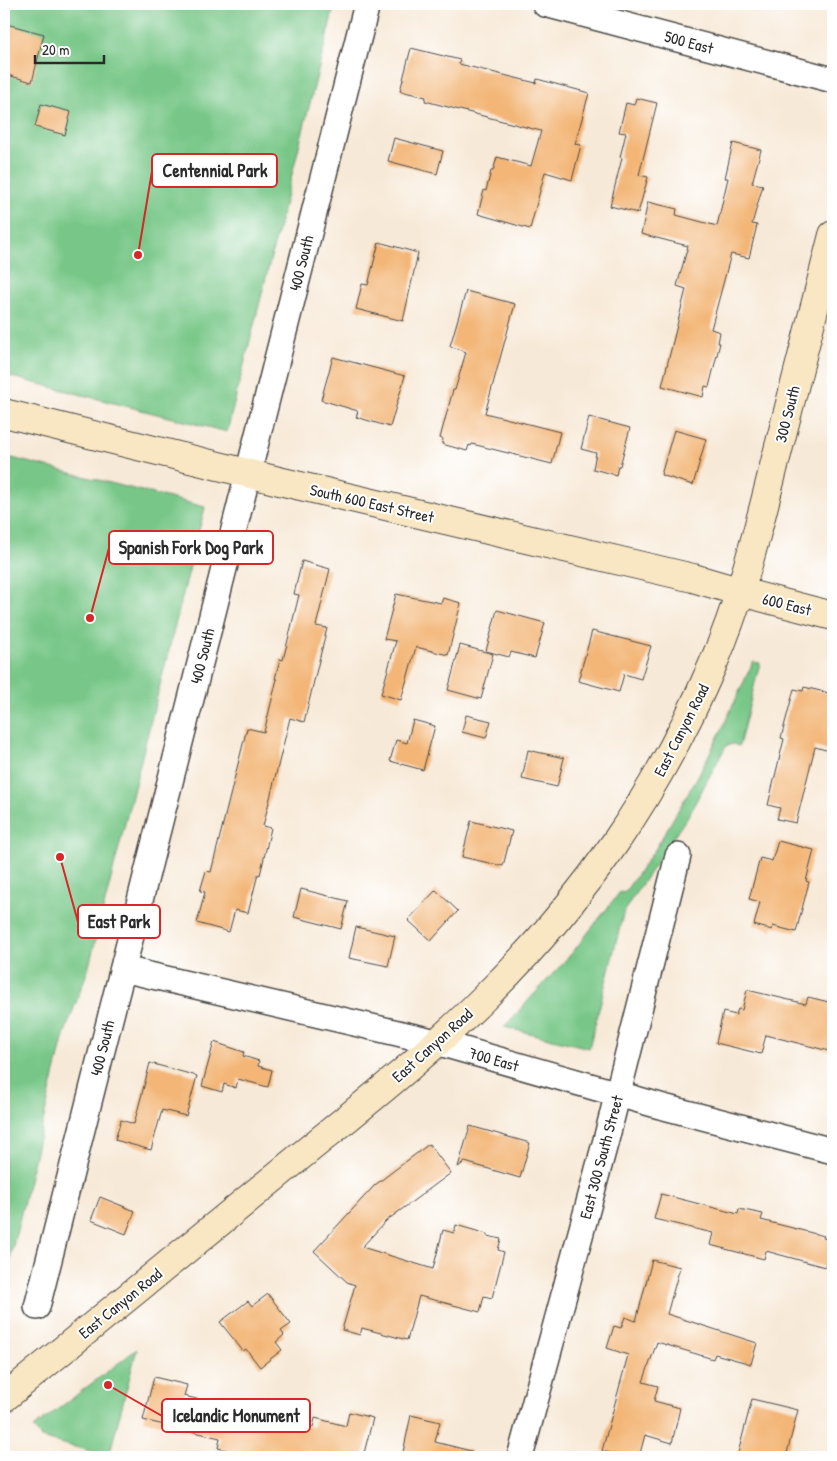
<svg xmlns="http://www.w3.org/2000/svg" width="837" height="1461" font-family="'Patrick Hand',sans-serif">
	<style>
		.green { fill: #78c788; stroke: #52795a }
		.building { fill: #f3b677 }
		.lines { fill: none; stroke-linecap: round; stroke-linejoin: round }
		.street-casing { stroke: #4a4845; stroke-width: 28 }
		.secondary-casing { stroke: #4a4845; stroke-width: 30 }
		.street { stroke: #fff; stroke-width: 25 }
		.secondary { stroke: #f9e7c3; stroke-width: 28 }
		.labels { text-anchor: middle; stroke-width: 4; stroke-linejoin: round; paint-order: stroke }
		.street-label { font-size: 16px; fill: #2b2b2b; stroke: #fff }
		.leader { fill: none; stroke: #d62828; stroke-width: 2 }
		.callout-dot { fill: #d62828; stroke: #fff; stroke-width: 2 }
		.callout { fill: #fff; stroke: #d62828; stroke-width: 2 }
		.callout-label { font-size: 18px; text-anchor: middle; font-weight: bold; fill: #2b2b2b }
	</style>
	<rect width="100%" height="100%" fill="#fff"/>
	<filter id="ink" filterUnits="userSpaceOnUse"><feTurbulence type="fractalNoise" baseFrequency=".02" numOctaves="2"/><feDisplacementMap in="SourceGraphic" scale="10" xChannelSelector="R" yChannelSelector="G"/><feConvolveMatrix kernelMatrix="1 2 1 2 8 2 1 2 1" color-interpolation-filters="sRGB"/></filter>
	<filter id="wash" filterUnits="userSpaceOnUse"><feTurbulence type="fractalNoise" baseFrequency=".0096" numOctaves="4" result="noise"/><feDisplacementMap in="SourceGraphic" scale="20" xChannelSelector="R" yChannelSelector="G"/><feGaussianBlur stdDeviation="1.12" result="paint"/><feColorMatrix in="noise" values="0 0 0 0 0 0 0 0 0 0 0 0 0 0 0 0 0 1.4 0 .05"/><feComposite in="paint" operator="in"/></filter>
	<g filter="url(#wash)">
		<rect width="100%" height="100%" fill="#f7e9d7"/>
		<!-- green -->
		<g class="green">
			<polygon points="4,4 335,4 227,432 4,375"/>
			<polygon points="4,456 205,507 88,970 64,1035 4,1284"/>
			<polygon points="753,662 760,663 739,746 733,744 726,746 688,816 629,903 623,915 589,1048 504,1027 572,953 620,892 624,893 656,848 698,776 722,729"/>
			<polygon points="137,1349 109,1456 41,1438 33,1428"/>
		</g>
		<g id="blocks">
			<!-- building -->
			<g class="building">
				<polygon points="6,24 44,34 32,82 4,74 4,34"/>
				<polygon points="411,48 460,60 459,64 536,83 537,79 589,93 575,144 581,145 572,180 545,172 530,229 478,214 484,190 486,191 491,171 493,171 497,157 531,166 541,131 425,101 426,97 400,91"/>
				<polygon points="636,98 657,103 639,175 648,177 638,213 610,206 622,158 620,157 626,133 619,132 626,103 634,105"/>
				<polygon points="41,104 71,112 65,135 35,127"/>
				<polygon points="394,138 443,151 437,174 388,161"/>
				<polygon points="733,143 761,150 752,183 763,185 752,224 757,225 749,258 731,254 711,329 720,332 718,343 720,343 709,387 705,386 703,397 662,386 686,289 677,286 688,246 641,234 648,202 677,209 676,215 717,226 728,178 725,178"/>
				<polygon points="379,242 418,253 403,321 356,309 362,284 368,285"/>
				<polygon points="466,291 515,304 485,413 560,432 552,464 472,444 471,446 469,445 467,451 442,444 443,439 440,438 453,390 455,390 466,352 450,346"/>
				<polygon points="333,357 405,376 390,427 356,417 358,411 321,400"/>
				<polygon points="589,417 630,428 620,466 618,466 616,475 593,469 596,453 581,449"/>
				<polygon points="674,430 706,439 693,485 661,475"/>
				<polygon points="302,561 330,569 316,626 327,628 304,722 290,718 263,826 271,828 260,875 258,874 248,913 235,910 229,932 197,923 205,892 200,891 206,871 211,872 247,728 264,732 277,679 275,679 280,659 283,660 299,595 294,594"/>
				<polygon points="396,594 441,603 443,598 461,603 448,655 416,647 401,700 381,694 396,641 384,639"/>
				<polygon points="497,610 545,623 535,658 511,652 509,657 486,651"/>
				<polygon points="592,631 651,646 641,679 624,674 619,692 578,681"/>
				<polygon points="460,645 493,654 481,699 448,690"/>
				<polygon points="804,687 833,694 833,752 815,747 796,823 777,819 780,808 768,805 784,739 781,738 794,689 803,691"/>
				<polygon points="466,715 491,721 486,738 462,732"/>
				<polygon points="413,720 435,726 423,770 390,761 396,740 407,743"/>
				<polygon points="528,750 564,758 557,787 522,779"/>
				<polygon points="471,821 512,831 503,866 462,857"/>
				<polygon points="778,841 814,850 806,881 809,882 796,932 773,926 772,930 754,925 760,902 749,899 760,858 772,861"/>
				<polygon points="301,889 348,901 341,929 294,917"/>
				<polygon points="436,890 458,911 431,941 408,920"/>
				<polygon points="356,927 395,936 388,966 349,958"/>
				<polygon points="747,990 806,1004 808,997 833,1003 833,1052 766,1035 761,1054 716,1043 723,1012 736,1015 738,1009 742,1010"/>
				<polygon points="214,1042 244,1052 243,1056 259,1061 258,1066 272,1070 268,1087 238,1079 236,1088 224,1084 222,1092 202,1086"/>
				<polygon points="150,1063 197,1076 186,1116 162,1110 151,1150 115,1140 121,1120 134,1124"/>
				<polygon points="470,1126 530,1143 520,1178 465,1162 458,1167"/>
				<polygon points="429,1144 451,1173 386,1221 362,1247 433,1269 443,1230 454,1233 456,1225 487,1234 487,1236 501,1239 498,1250 504,1252 492,1298 484,1296 480,1312 419,1296 407,1340 362,1328 360,1335 342,1330 355,1285 347,1282 314,1251 375,1185"/>
				<polygon points="661,1194 738,1214 739,1209 763,1214 761,1220 824,1236 823,1238 832,1240 825,1267 766,1251 764,1259 710,1245 713,1233 654,1219"/>
				<polygon points="100,1197 135,1211 126,1234 91,1220"/>
				<polygon points="652,1260 680,1267 667,1314 757,1343 751,1364 715,1354 713,1359 657,1342 643,1382 658,1386 654,1401 680,1408 672,1443 645,1435 639,1457 626,1457 602,1451 628,1355 607,1348 614,1326 621,1328 625,1317 636,1321"/>
				<polygon points="268,1294 291,1324 281,1331 284,1335 276,1342 282,1350 260,1367 246,1349 243,1351 220,1322 248,1301 252,1306"/>
				<polygon points="154,1377 187,1385 184,1396 313,1427 315,1418 346,1426 349,1412 373,1418 363,1457 256,1457 218,1448 220,1438 143,1420"/>
				<polygon points="752,1399 798,1410 786,1457 737,1457"/>
				<polygon points="411,1415 440,1422 435,1442 471,1451 470,1457 402,1457"/>
			</g>
		</g>
	</g>
	<g filter="url(#ink)">
		<use href="#blocks" fill-opacity="0" stroke="#4a4845" stroke-width="1"/>
		<g class="lines">
			<defs>
				<g id="street">
					<polyline points="545,4 833,80"/>
					<polyline points="123,969 436,1042 660,1106 833,1151"/>
					<polyline points="37,1307 367,4"/>
					<polyline points="520,1457 606,1140 678,856"/>
				</g>
				<g id="secondary">
					<polyline points="4,413 279,481 693,578 741,592 833,616"/>
					<path d="M4,1398C98,1321 192,1245 286,1168C353,1113 422,1060 483,999C583,901 658,793 713,664C741,600 757,533 774,466C794,389 814,312 833,235"/>
				</g>
			</defs>
			<!-- street casing -->
			<use href="#street" class="street-casing"/>
			<!-- secondary casing -->
			<use href="#secondary" class="secondary-casing"/>
			<!-- street -->
			<use href="#street" class="street"/>
			<!-- secondary -->
			<use href="#secondary" class="secondary"/>
		</g>
	</g>
	<g class="labels">
		<!-- street labels -->
		<g class="street-label">
			<text transform="translate(689 42) rotate(15)" y="6">500 East</text>
			<text transform="translate(301 263) rotate(-76)" y="6">400 South</text>
			<text transform="translate(787 414) rotate(-76)" y="6">300 South</text>
			<text transform="translate(372 503) rotate(13)" y="6">South 600 East Street</text>
			<text transform="translate(787 604) rotate(14)" y="6">600 East</text>
			<text transform="translate(202 656) rotate(-76)" y="6">400 South</text>
			<text transform="translate(681 730) rotate(-63)" y="6">East Canyon Road</text>
			<text transform="translate(432 1045) rotate(-42)" y="6">East Canyon Road</text>
			<text transform="translate(102 1048) rotate(-76)" y="6">400 South</text>
			<text transform="translate(494 1059) rotate(16)" y="6">700 East</text>
			<text transform="translate(601 1157) rotate(-75)" y="6">East 300 South Street</text>
			<text transform="translate(120 1303) rotate(-39)" y="6">East Canyon Road</text>
		</g>
	</g>
	<!-- callouts -->
	<path class="leader" d="M138 255L152 171M90 618L109 548M60 857L78 922M108 1385L162 1416"/>
	<g class="callout-dot">
		<circle cx="138" cy="255" r="5"/>
		<circle cx="90" cy="618" r="5"/>
		<circle cx="60" cy="857" r="5"/>
		<circle cx="108" cy="1385" r="5"/>
	</g>
	<g class="callout">
		<rect x="152" y="154" width="125" height="33" rx="5"/>
		<rect x="109" y="531" width="164" height="33" rx="5"/>
		<rect x="78" y="905" width="82" height="33" rx="5"/>
		<rect x="162" y="1399" width="148" height="33" rx="5"/>
	</g>
	<g class="callout-label">
		<text x="215" y="177">Centennial Park</text>
		<text x="191" y="554">Spanish Fork Dog Park</text>
		<text x="119" y="928">East Park</text>
		<text x="236" y="1422">Icelandic Monument</text>
	</g>
	<!-- margin -->
	<rect width="837" height="1461" fill="none" stroke="#fff" stroke-width="20"/>
	<!-- scale -->
	<path d="M35 55v8h69v-8" fill="none" stroke="#2b2b2b" stroke-width="2.5"/>
	<text x="42" y="55" font-size="15" fill="#2b2b2b" stroke="#ffffff" stroke-width="4" paint-order="stroke">20 m</text>
</svg>
